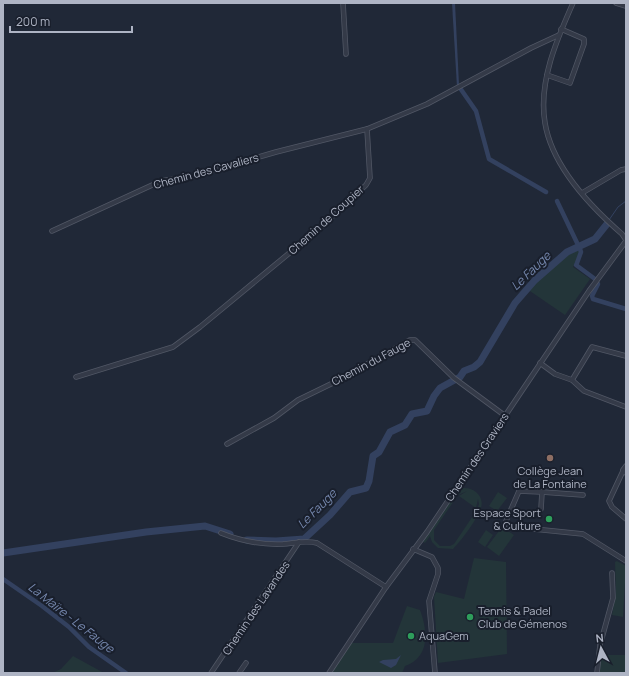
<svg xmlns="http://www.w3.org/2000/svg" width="629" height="676" font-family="Manrope,sans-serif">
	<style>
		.green { fill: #233539; fill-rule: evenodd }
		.water { fill: #33415f }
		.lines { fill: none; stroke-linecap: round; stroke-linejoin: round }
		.stream { stroke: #33415f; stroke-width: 1 }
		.canal { stroke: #33415f; stroke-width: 4.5 }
		.river { stroke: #33415f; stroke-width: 7 }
		.street-casing { stroke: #515765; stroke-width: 5.5 }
		.street { stroke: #343a48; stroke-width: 4 }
		.education-dot { fill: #8d6e63; stroke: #191f2c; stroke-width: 1.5 }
		.leisure-dot { fill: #2e9e5b; stroke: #191f2c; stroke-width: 1.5 }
		.labels { text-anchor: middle; stroke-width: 4; stroke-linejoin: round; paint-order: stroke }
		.street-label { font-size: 11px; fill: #aeb4c4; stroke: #191f2c }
		.poi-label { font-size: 11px; fill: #aeb4c4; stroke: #191f2c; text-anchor: start }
		.water-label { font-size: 12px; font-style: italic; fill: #7587ad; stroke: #191f2c }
	</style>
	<rect width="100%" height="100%" fill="#202837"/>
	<!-- green -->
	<g class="green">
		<path d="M579,249L580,253L573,267L590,279L565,315L527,289C542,273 558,256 579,249Z"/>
		<path d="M461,485L463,488C475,487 486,498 480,510C476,521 461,541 453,549L438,548L432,542L430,536L425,543L422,541ZM467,491L459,496L476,508L478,499L479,504L477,510L454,544L450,546H440L434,540V530L458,495Z"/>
		<polygon points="498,492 507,498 497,511 489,506"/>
		<polygon points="502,527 514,535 499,556 487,547"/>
		<polygon points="486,530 493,535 485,547 478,542"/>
		<polygon points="474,558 506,562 507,654 438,663 434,597 436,592 464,599"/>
		<polygon points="617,561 626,566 623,617 612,615 616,593 615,562"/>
		<path d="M407,606L420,610C428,632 430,657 405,666L402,673H335L331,670L350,643H393Z"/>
		<polygon points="600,655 626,655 626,673 599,673"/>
		<polygon points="73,656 104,673 52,673 61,669"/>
	</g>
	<!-- water -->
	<g class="water">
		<polygon points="452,3 455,3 459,85 457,87"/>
		<polygon points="401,655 396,665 391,668 379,662 383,660 396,659"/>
	</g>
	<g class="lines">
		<!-- stream -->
		<polyline class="stream" points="609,220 618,207 626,201"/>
		<!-- canal -->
		<g class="canal">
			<polyline points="460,88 476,111 489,159 546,192"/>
			<polyline points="557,201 579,247"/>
			<polyline points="577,263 581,252 580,249"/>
			<polyline points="576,265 595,279"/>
			<polyline points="597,282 598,284 592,296 593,299 626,309"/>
			<polyline points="3,579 42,606 69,627 89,647 126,673"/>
		</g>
		<!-- river -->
		<g class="river">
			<polyline points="247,540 276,541 304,539 330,515 350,492 366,488 369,481 373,456 379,452 390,432 405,425 412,414 427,411 434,396 440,388 460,377 464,371 474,367 480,362 515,303 535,280 567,252 595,239 607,224"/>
			<polyline points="3,553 146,532 205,526 230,534"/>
		</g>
		<defs>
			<g id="street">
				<polyline points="343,3 346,54"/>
				<path d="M573,3C557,39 538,82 545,123C552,166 591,207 622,234L626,240"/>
				<polyline points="616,3 626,6"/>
				<polyline points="547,75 570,83 584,44 584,39 561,29"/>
				<polyline points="582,193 621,170 626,169"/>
				<polyline points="52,231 161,181 197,175 276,152 367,129"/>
				<polyline points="540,363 555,374 572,380 584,391 626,407"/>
				<polyline points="76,377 173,347 200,327 322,226 366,185 370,178 367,129 427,104 531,48 559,35"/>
				<polyline points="572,380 592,347 626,356"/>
				<polyline points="227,444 274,418 298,400 337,381 410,340 415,340 454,378 504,415"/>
				<polyline points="626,466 623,470 626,473"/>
				<polyline points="623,471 609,501 612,507 626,519"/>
				<polyline points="542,492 583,495"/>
				<polyline points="541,509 542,492 519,491 506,521 508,525 514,527 583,534 626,561"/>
				<path d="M221,533C241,541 261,545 283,544C295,543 306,540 317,543L386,587"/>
				<polyline points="413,549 432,557 438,568 438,574 429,601 435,673"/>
				<polyline points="211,673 299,542"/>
				<polyline points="239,673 246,663"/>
				<polyline points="329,673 386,587 427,532 589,291 626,241"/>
				<polyline points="597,673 600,645 613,598 612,573"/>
			</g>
		</defs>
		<!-- street casing -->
		<use href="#street" class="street-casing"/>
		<!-- street -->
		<use href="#street" class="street"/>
	</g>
	<!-- markers -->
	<circle class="education-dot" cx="550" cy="458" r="4"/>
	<g class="leisure-dot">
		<circle cx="549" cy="519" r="4"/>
		<circle cx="470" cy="617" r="4"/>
		<circle cx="411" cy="636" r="4"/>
	</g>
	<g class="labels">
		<!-- street labels -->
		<g class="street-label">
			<text transform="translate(206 171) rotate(-15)" y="4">Chemin des Cavaliers</text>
			<text transform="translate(326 220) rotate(-42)" y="4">Chemin de Coupier</text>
			<text transform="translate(371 362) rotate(-28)" y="4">Chemin du Fauge</text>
			<text transform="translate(477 457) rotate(-56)" y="4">Chemin des Graviers</text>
			<text transform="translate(256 608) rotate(-56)" y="4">Chemin des Lavandes</text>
		</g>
		<!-- poi labels -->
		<g class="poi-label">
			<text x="550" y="475" text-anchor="middle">Collège Jean<tspan x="550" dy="13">de La Fontaine</tspan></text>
			<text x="541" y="517" text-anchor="end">Espace Sport<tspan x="541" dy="13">&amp; Culture</tspan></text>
			<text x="478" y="615">Tennis &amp; Padel<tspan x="478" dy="13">Club de Gémenos</tspan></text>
			<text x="419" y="640">AquaGem</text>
		</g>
		<!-- water labels -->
		<g class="water-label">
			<text transform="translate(531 271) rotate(-44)" y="4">Le Fauge</text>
			<text transform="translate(317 509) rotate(-45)" y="4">Le Fauge</text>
			<text transform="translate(71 618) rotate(38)" y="4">La Maïre - Le Fauge</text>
		</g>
	</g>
	<!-- border -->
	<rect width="629" height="676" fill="none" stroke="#aeb4c4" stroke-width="8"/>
	<!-- north arrow -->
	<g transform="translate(601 648) rotate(353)" stroke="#191f2c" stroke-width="3" paint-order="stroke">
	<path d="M0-3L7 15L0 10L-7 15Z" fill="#aeb4c4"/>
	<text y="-6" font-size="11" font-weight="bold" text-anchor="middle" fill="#aeb4c4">N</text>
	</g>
	<!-- scale -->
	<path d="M10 26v6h122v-6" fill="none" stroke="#aeb4c4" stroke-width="2"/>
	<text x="16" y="26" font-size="12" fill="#aeb4c4" stroke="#191f2c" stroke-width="3" paint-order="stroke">200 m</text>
</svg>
